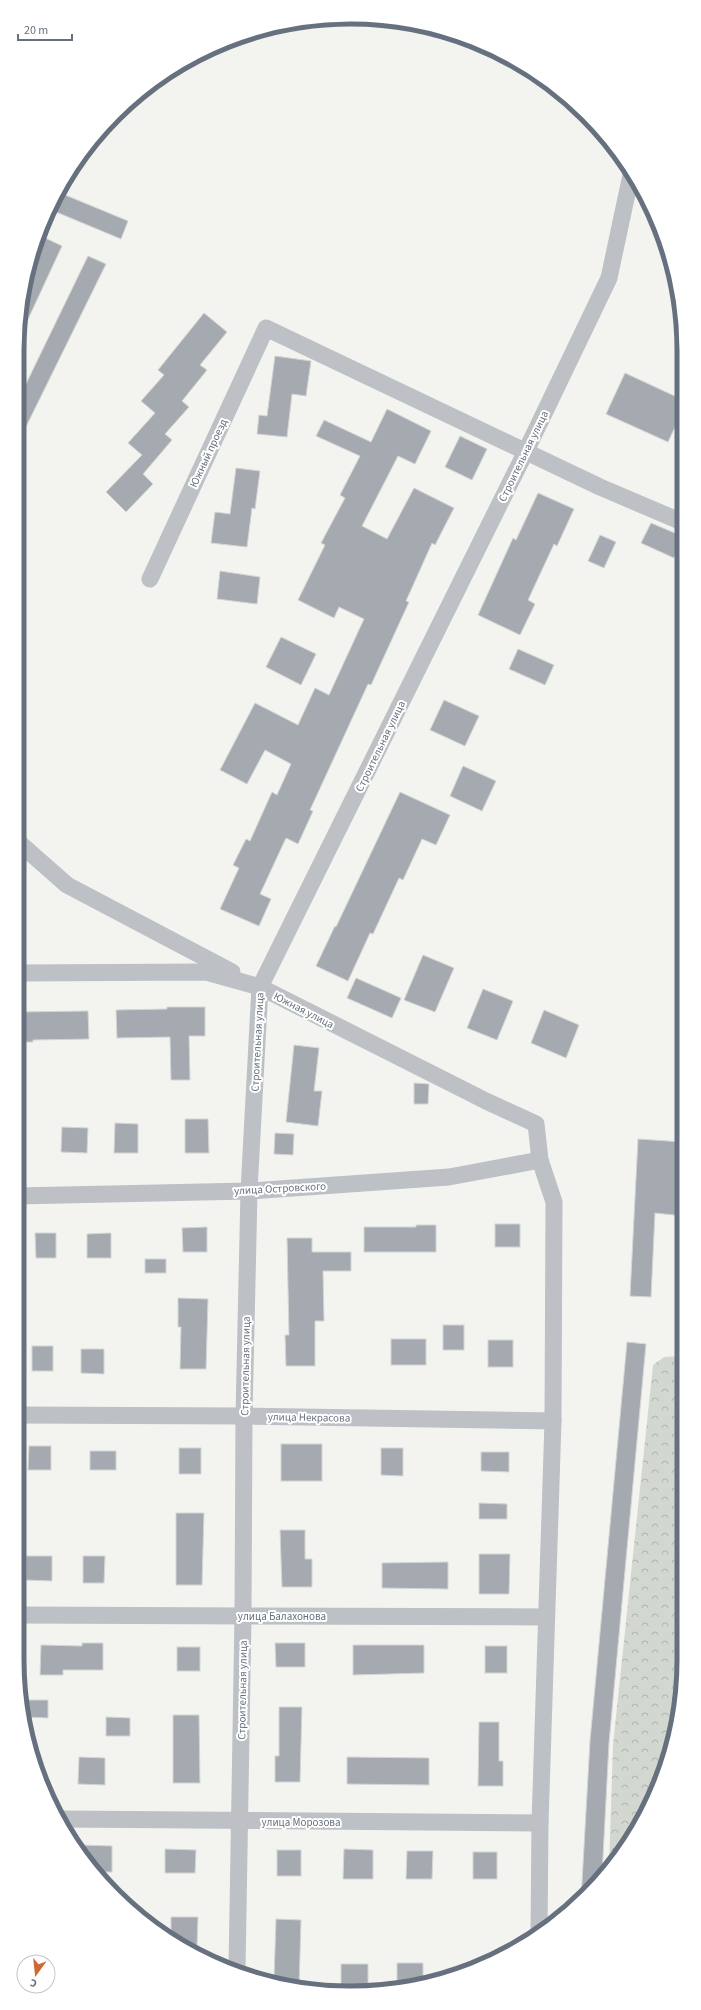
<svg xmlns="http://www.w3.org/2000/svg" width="701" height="2010" font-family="'Source Sans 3',sans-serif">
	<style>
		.forest { fill: url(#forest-crowns) }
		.building { fill: #a5aab0; stroke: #d4d5d3 }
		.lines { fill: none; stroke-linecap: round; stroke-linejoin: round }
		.street { stroke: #bdc0c4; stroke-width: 17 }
		.labels { text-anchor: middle; stroke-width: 4; stroke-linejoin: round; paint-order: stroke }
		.street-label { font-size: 11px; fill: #66707e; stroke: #fff }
		.rim { fill: none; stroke: #66707e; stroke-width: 5 }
	</style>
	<defs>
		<pattern id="forest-crowns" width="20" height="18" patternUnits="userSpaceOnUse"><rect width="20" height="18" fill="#d2d8d0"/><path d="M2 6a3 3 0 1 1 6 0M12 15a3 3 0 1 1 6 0" fill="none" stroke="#aeb4ae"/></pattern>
	</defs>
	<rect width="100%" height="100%" fill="#f3f3f0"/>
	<!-- forest -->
	<polygon class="forest" points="683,1356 684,1659 673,1746 628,1845 609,1868 613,1745 653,1365 664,1357"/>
	<!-- building -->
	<g class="building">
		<polygon points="58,192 128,221 121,239 49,209"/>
		<polygon points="39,235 62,246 23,330 20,329 28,264"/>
		<polygon points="88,256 106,264 17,445 17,383 25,386"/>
		<polygon points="204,313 227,332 200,365 207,370 182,401 189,407 165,434 172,440 143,474 153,484 126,512 106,492 142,455 128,443 155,413 141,401 164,375 158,370"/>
		<polygon points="275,356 311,361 306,396 292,394 287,437 257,434 259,415 267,416"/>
		<polygon points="625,373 681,399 681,414 668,442 606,414"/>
		<polygon points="387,409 431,431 415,464 398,456 362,526 387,539 414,488 454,508 435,545 432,543 406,601 409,602 371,685 368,684 310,810 313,811 298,844 286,838 260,894 271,899 259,926 220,909 239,868 233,865 246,839 250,841 272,792 277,795 291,764 265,750 247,784 220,770 255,703 298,725 315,688 329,695 364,619 339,607 334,618 298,600 325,545 321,543 345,498 340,495 360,456 316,436 324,420 371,442"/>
		<polygon points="460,436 487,449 472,480 445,467"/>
		<polygon points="236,468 260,471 255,509 252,508 247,547 211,543 215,512 230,514"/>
		<polygon points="538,493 574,509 557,546 554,544 528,600 535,604 520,635 478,615 513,538 516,540"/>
		<polygon points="651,523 682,536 682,541 674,558 641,543"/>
		<polygon points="600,535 616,542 604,568 588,561"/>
		<polygon points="220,571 260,577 257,604 217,599"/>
		<polygon points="281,637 316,654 301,685 266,667"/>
		<polygon points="518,649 554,665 545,685 509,669"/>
		<polygon points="444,700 479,716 465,746 430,730"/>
		<polygon points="463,766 496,781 482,811 450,796"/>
		<polygon points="400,792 450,815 436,845 422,839 403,880 399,878 373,934 370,933 348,981 316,966 335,926 336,927"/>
		<polygon points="423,955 454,968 435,1012 404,1000"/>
		<polygon points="356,978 401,998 392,1018 347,998"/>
		<polygon points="483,989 513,1001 497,1040 467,1028"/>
		<polygon points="167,1007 205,1007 205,1036 189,1036 190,1080 171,1080 170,1037 117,1038 116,1010 167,1009"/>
		<polygon points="544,1010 579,1025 566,1058 531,1043"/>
		<polygon points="88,1011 89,1039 33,1040 33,1042 17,1042 17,1012"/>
		<polygon points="294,1045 319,1048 314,1091 322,1091 318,1126 286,1122"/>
		<polygon points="414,1083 429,1084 428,1104 414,1104"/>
		<polygon points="185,1119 208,1119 209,1153 185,1153"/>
		<polygon points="115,1123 138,1124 138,1153 114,1153"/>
		<polygon points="62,1127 88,1128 87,1153 61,1152"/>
		<polygon points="275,1133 294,1134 293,1155 274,1154"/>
		<polygon points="638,1139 683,1142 683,1216 655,1213 651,1297 630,1296"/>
		<rect x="495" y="1224" width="25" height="23"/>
		<polygon points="416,1225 436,1225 436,1252 364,1252 364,1227 416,1227"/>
		<polygon points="207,1227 207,1252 183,1252 182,1228"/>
		<polygon points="35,1233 56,1233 56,1258 36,1258"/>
		<polygon points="111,1233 111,1258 87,1258 87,1234"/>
		<polygon points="287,1238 312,1238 312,1252 351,1252 351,1271 323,1271 324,1321 315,1321 315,1366 286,1366 285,1335 289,1335"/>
		<rect x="145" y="1259" width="21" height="14"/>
		<polygon points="178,1298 208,1299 206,1369 180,1369 181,1327 178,1327"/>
		<rect x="443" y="1325" width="21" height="25"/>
		<rect x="391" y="1339" width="35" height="26"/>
		<rect x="488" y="1340" width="25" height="27"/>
		<polygon points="627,1342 646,1344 609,1743 602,1876 581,1900 590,1741"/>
		<rect x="32" y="1346" width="21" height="25"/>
		<polygon points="81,1349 104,1349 104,1374 81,1373"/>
		<rect x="281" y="1444" width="41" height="37"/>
		<polygon points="29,1446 51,1446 51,1470 28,1470"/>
		<rect x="179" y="1448" width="22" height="26"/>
		<polygon points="381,1448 403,1448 403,1476 381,1475"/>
		<rect x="90" y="1451" width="26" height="19"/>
		<polygon points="481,1452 509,1452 509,1472 481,1471"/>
		<polygon points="479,1503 507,1504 507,1519 479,1519"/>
		<polygon points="176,1513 204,1513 202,1585 176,1585"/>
		<polygon points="280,1530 305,1530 305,1559 312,1559 312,1587 282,1587"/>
		<polygon points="479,1554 510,1554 509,1594 479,1594"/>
		<polygon points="26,1556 52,1556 52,1581 26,1580"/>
		<polygon points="83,1556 105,1556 104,1583 83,1583"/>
		<polygon points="448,1562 448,1589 382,1588 382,1563"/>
		<polygon points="82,1643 103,1643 103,1670 63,1670 63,1675 40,1675 41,1645 82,1646"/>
		<polygon points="275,1643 305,1643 305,1667 276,1667"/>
		<polygon points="353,1645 424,1645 424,1673 353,1675"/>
		<rect x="485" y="1646" width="22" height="27"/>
		<rect x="177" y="1647" width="23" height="24"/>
		<polygon points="26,1700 48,1700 48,1718 26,1717"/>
		<polygon points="279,1707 302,1707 300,1782 275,1782 275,1756 279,1756"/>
		<polygon points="173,1715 199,1715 200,1783 173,1783"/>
		<polygon points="106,1717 130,1718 130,1736 106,1736"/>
		<polygon points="479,1722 499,1722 499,1761 503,1761 503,1786 478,1786"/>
		<polygon points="79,1757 105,1758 105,1785 78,1784"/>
		<polygon points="347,1757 429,1758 429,1785 347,1784"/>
		<polygon points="79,1845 112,1846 112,1872 95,1872"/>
		<polygon points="165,1849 196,1850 195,1873 165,1873"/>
		<polygon points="344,1849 373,1850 373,1879 343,1879"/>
		<rect x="277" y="1850" width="24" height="26"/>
		<polygon points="407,1851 433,1851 432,1879 406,1879"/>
		<rect x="473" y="1852" width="24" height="27"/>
		<polygon points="171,1917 198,1917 197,1945 180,1945 171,1939"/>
		<polygon points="276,1919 301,1920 299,1988 274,1980"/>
		<polygon points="397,1963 423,1963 423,1984 397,1988"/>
		<polygon points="341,1964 368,1964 368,1989 341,1988"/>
	</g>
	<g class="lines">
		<!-- street -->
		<g class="street">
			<polyline points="150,579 266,328 600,487 682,522"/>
			<polyline points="17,841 67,885 232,972"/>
			<polyline points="17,973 206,972 260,987 486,1101 536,1124 540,1160 554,1202 553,1421 540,1823 539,1934"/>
			<polyline points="17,1196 249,1191 449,1177 540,1160"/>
			<polyline points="17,1415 244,1416 553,1421"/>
			<polyline points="17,1615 546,1617"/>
			<polyline points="62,1819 540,1823"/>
			<polyline points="237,1969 243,1616 244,1416 249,1191 260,987 526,451 609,278 631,175"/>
		</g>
	</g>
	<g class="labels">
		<!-- street labels -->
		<g class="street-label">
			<text transform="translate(208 453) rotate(-65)" y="4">Южный проезд</text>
			<text transform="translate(523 456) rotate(-64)" y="4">Строительная улица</text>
			<text transform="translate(380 746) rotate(-64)" y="4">Строительная улица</text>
			<text transform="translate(304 1010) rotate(27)" y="4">Южная улица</text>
			<text transform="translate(257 1042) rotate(-87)" y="4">Строительная улица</text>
			<text transform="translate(280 1188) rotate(-3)" y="4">улица Островского</text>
			<text transform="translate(245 1366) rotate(-89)" y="4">Строительная улица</text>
			<text transform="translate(309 1417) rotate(1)" y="4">улица Некрасова</text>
			<text x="282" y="1620">улица Балахонова</text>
			<text transform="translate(242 1690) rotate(-89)" y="4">Строительная улица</text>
			<text x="301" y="1826">улица Морозова</text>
		</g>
	</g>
	<!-- crop -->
	<path d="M0 0H701V2010H0ZM350 24H351A326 326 0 0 1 677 350V1660A326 326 0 0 1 351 1986H350A326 326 0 0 1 24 1660V350A326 326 0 0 1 350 24Z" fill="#fff" fill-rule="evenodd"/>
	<path class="rim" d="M350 24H351A326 326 0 0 1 677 350V1660A326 326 0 0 1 351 1986H350A326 326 0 0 1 24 1660V350A326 326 0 0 1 350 24Z"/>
	<!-- north arrow -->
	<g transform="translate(36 1974) rotate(195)"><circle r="19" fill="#ffffff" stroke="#c2c6cb"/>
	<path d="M0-3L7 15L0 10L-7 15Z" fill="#ce6935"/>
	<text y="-6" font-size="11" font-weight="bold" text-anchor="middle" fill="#66707e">С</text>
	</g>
	<!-- scale -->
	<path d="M18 34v6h54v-6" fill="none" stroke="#66707e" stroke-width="2"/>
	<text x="24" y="34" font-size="12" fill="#66707e" stroke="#ffffff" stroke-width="3" paint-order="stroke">20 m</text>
</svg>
